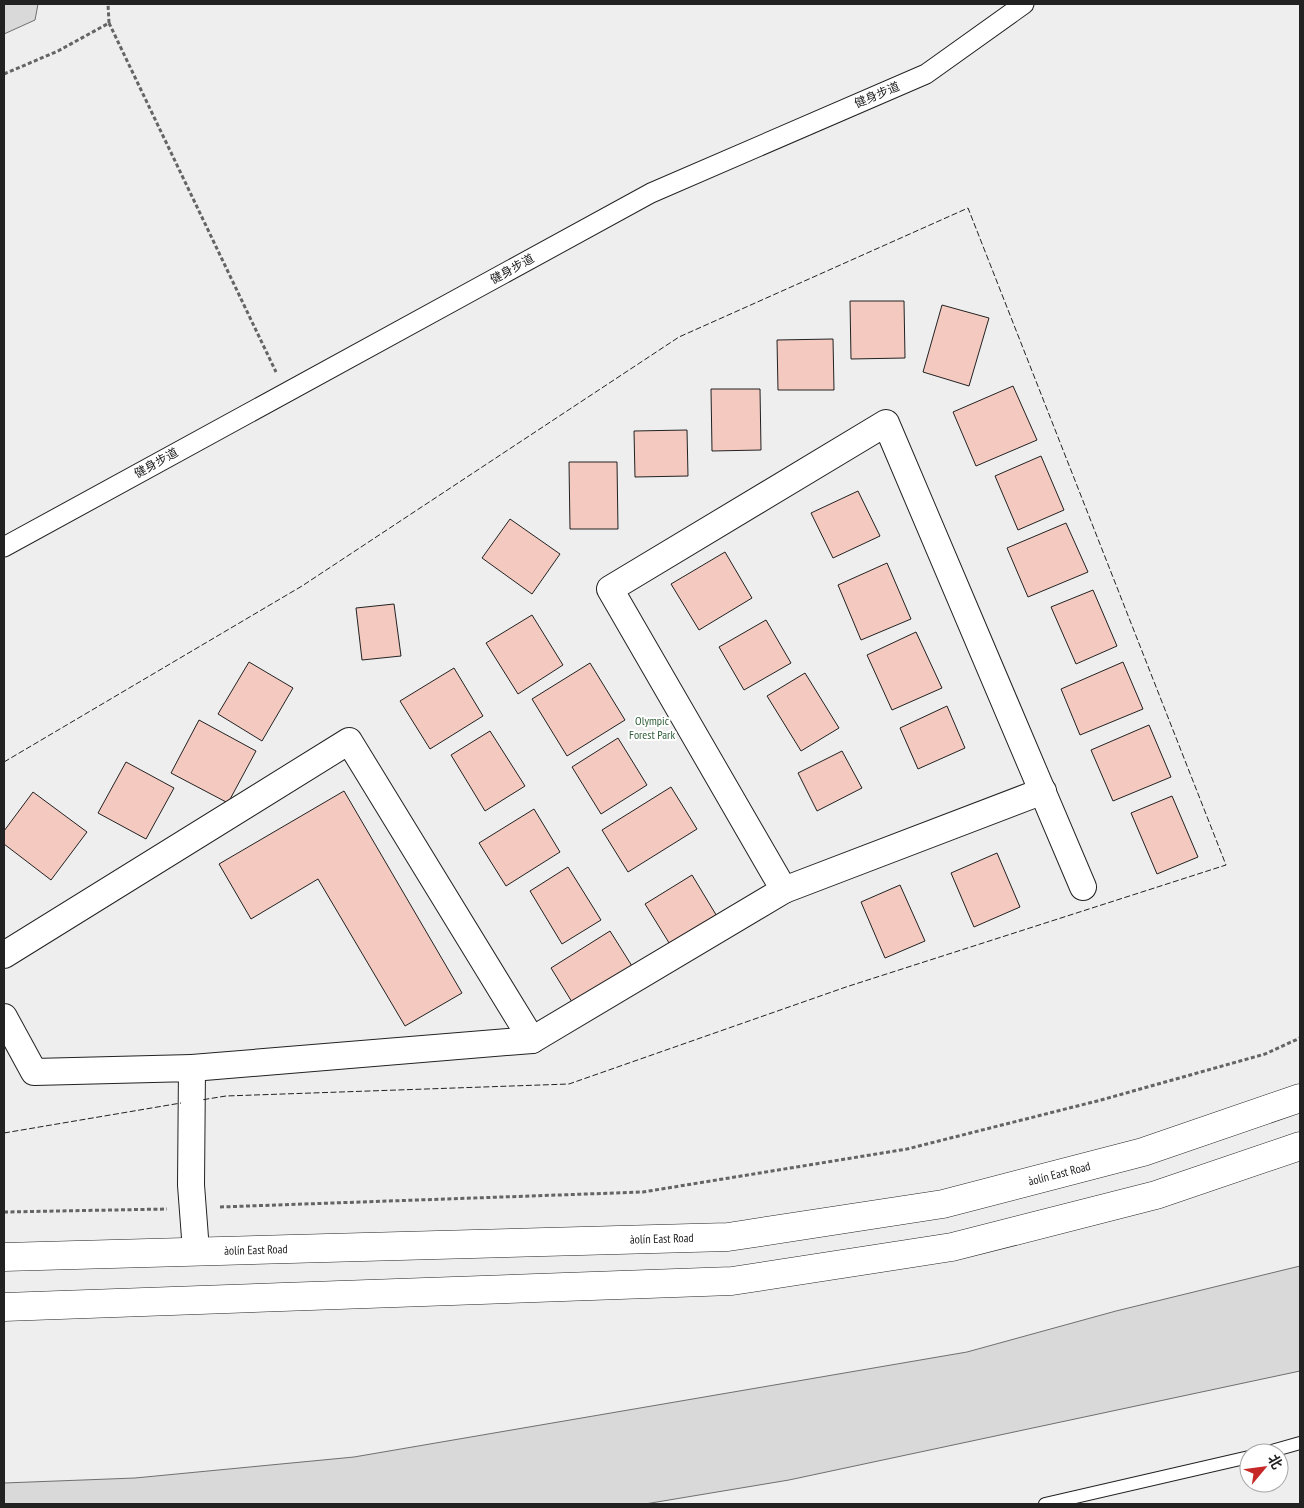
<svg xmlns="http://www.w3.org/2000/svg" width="1304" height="1508" font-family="'PT Sans Narrow','Noto Sans SC',sans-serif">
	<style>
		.green { fill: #eee; stroke: #6f6f6f; fill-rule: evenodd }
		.water { fill: #d9d9d9; stroke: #6f6f6f }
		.building { fill: #f3c9c0; stroke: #222 }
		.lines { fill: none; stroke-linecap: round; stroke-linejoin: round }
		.service-casing { stroke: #222; stroke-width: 14 }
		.pedestrian-casing { stroke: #222; stroke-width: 21 }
		.minor-casing { stroke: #222; stroke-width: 28 }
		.secondary-casing { stroke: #222; stroke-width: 29 }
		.path { stroke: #646464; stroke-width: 3; stroke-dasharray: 4 2.5; stroke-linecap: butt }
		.service { stroke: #fff; stroke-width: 12 }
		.pedestrian { stroke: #fff; stroke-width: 19 }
		.minor { stroke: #fff; stroke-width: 26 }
		.secondary { stroke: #fff; stroke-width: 28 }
		.fence { stroke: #222; stroke-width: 1; stroke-dasharray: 6 2.5; stroke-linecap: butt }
		.labels { text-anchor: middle; stroke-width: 4; stroke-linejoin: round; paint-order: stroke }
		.street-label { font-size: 12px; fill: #222; stroke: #fff }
		.park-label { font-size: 12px; fill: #2f5e38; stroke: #fff }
	</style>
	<rect width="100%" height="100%" fill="#fff"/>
	<!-- green -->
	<path class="green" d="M4,4H1300V1504H4ZM1249,1453H1279V1483H1249Z"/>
	<!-- water -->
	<g class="water">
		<polygon points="4,4 38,4 35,20 4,34"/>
		<polygon points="1300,1266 1300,1371 789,1480 645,1504 4,1504 4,1483 135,1478 354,1457 967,1352 1116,1311"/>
	</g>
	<!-- building -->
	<g class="building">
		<polygon points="850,301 904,301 905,358 851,359"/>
		<polygon points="942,305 989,318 969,386 923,372"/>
		<polygon points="833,339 834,390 778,390 777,340"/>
		<polygon points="1013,386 1037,440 976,466 953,412"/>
		<polygon points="711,389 760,389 761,450 712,451"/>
		<polygon points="687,430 688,476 635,477 634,431"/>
		<polygon points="1041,456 1064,510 1018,530 995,476"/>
		<polygon points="569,462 617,462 618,529 570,529"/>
		<polygon points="858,491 880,536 833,558 811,513"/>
		<polygon points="510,519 560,554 532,594 482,558"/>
		<polygon points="1066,523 1088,572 1028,597 1007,548"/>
		<polygon points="725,552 752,598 699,630 671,584"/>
		<polygon points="887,563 911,619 861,640 838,585"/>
		<polygon points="1093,590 1117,646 1076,664 1051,607"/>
		<polygon points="394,604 401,656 362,660 356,608"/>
		<polygon points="532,615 563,665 518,694 486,643"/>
		<polygon points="766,620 791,663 744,690 719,647"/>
		<polygon points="916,632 942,688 892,710 867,655"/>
		<polygon points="249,662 293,688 262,741 218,714"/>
		<polygon points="1123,662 1143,709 1080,735 1061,689"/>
		<polygon points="590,663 625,720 567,756 532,699"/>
		<polygon points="454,668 483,716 430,749 400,701"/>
		<polygon points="805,673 839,728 801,751 767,696"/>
		<polygon points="947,706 965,748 918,769 900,728"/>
		<polygon points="199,720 256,751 228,803 171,773"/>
		<polygon points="1149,725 1171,777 1113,801 1091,750"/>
		<polygon points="490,731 525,786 485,811 451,755"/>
		<polygon points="618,738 647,785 601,814 572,767"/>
		<polygon points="842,751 862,788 817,811 798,773"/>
		<polygon points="126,762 174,788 146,839 98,813"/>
		<polygon points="671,787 697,829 628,872 602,830"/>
		<polygon points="344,791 462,993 405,1026 318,879 251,919 219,864"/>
		<polygon points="33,792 87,832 51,880 4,844 4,831"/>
		<polygon points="1172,796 1198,857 1157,874 1131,813"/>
		<polygon points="534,809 560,852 506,886 479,843"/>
		<polygon points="997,853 1020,907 974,927 951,873"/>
		<polygon points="568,867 601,920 562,944 530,891"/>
		<polygon points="692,875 718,918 671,946 645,904"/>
		<polygon points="900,885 925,941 885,958 861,902"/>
		<polygon points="610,931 632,966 572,1002 551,968"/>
	</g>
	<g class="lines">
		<defs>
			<g id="service">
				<polyline points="1265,1453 1300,1443"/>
				<polyline points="1045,1504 1249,1457"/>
			</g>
			<polyline id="pedestrian" points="4,547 651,193 926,74 1024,4"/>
			<g id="minor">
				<polyline points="784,890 1043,791"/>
				<polyline points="4,955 349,741 532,1040 784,890 610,589 886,423 1083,887"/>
				<polyline points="4,1017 34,1072 192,1068 191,1185 196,1251"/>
				<polyline points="192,1068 532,1040"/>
			</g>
			<g id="secondary">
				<path id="s1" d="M4,1257L728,1237L943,1204L1143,1152L1300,1098"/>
				<polyline points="4,1307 732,1281 952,1247 1156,1195 1300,1146"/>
			</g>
		</defs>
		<!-- service casing -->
		<use href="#service" class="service-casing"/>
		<!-- pedestrian casing -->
		<use href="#pedestrian" class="pedestrian-casing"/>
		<!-- minor casing -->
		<use href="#minor" class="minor-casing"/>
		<!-- secondary casing -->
		<use href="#secondary" class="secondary-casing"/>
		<!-- path -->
		<g class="path">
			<polyline points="109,23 276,372"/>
			<polyline points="4,74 58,51 109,23 108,4"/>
			<polyline points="220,1207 643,1192 907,1149 1101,1100 1265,1054 1300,1038"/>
			<polyline points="4,1212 167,1209"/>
		</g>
		<!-- service -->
		<use href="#service" class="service"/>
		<!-- pedestrian -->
		<use href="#pedestrian" class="pedestrian"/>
		<!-- minor -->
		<use href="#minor" class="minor"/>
		<!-- secondary -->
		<use href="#secondary" class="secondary"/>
		<!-- fence -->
		<g class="fence">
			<polyline points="4,762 302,586 679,337 968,208 1226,865 846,987 569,1084 226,1096 201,1100"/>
			<polyline points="4,1133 181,1103"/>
		</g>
	</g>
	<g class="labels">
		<!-- street labels -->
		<g class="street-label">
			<text transform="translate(877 95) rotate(-23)" y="4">健身步道</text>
			<text transform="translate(512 269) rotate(-29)" y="4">健身步道</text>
			<text transform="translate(156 463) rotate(-29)" y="4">健身步道</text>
			<text dy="4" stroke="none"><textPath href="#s1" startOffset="1062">àolín East Road</textPath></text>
			<text dy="4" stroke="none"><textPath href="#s1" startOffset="658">àolín East Road</textPath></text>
			<text dy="4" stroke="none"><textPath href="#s1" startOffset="252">àolín East Road</textPath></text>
		</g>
		<!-- park labels -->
		<g class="park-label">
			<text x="652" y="725">Olympic<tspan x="652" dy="14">Forest Park</tspan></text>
		</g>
	</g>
	<!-- border -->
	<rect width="1304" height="1508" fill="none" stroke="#222222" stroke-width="10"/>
	<!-- north arrow -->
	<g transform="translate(1264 1468) rotate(61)"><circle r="24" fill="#ffffff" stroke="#a7a7a7"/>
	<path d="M0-4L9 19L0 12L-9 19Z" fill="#c62828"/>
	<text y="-8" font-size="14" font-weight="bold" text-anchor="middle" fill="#222222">北</text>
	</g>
</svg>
